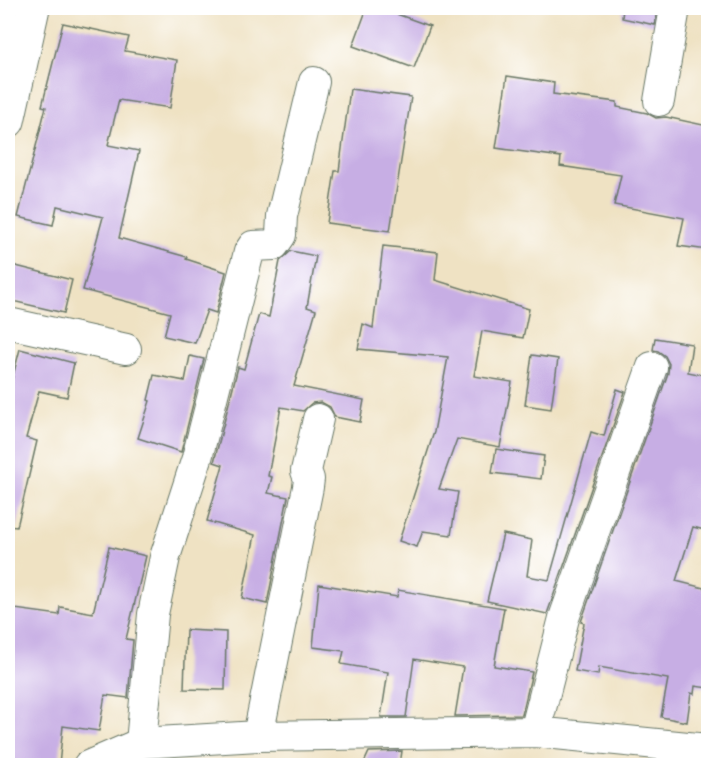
<svg xmlns="http://www.w3.org/2000/svg" width="716" height="773" font-family="'Comic Neue',sans-serif">
	<style>
		.building { fill: #c7aee4 }
		.lines { fill: none; stroke-linecap: round; stroke-linejoin: round }
		.minor-casing { stroke: #687766; stroke-width: 32 }
		.tertiary-casing { stroke: #687766; stroke-width: 35 }
		.minor { stroke: #fff; stroke-width: 30 }
		.tertiary { stroke: #fff; stroke-width: 33 }
	</style>
	<rect width="100%" height="100%" fill="#fff"/>
	<filter id="ink" filterUnits="userSpaceOnUse"><feTurbulence type="fractalNoise" baseFrequency=".0167" numOctaves="2"/><feDisplacementMap in="SourceGraphic" scale="12" xChannelSelector="R" yChannelSelector="G"/><feConvolveMatrix kernelMatrix="1 2 1 2 8 2 1 2 1" color-interpolation-filters="sRGB"/></filter>
	<filter id="wash" filterUnits="userSpaceOnUse"><feTurbulence type="fractalNoise" baseFrequency=".008" numOctaves="4" result="noise"/><feDisplacementMap in="SourceGraphic" scale="24" xChannelSelector="R" yChannelSelector="G"/><feGaussianBlur stdDeviation="1.35" result="paint"/><feColorMatrix in="noise" values="0 0 0 0 0 0 0 0 0 0 0 0 0 0 0 0 0 1.4 0 .05"/><feComposite in="paint" operator="in"/></filter>
	<g filter="url(#wash)">
		<rect width="100%" height="100%" fill="#efe2c3"/>
		<g id="blocks">
			<!-- building -->
			<g class="building">
				<polygon points="367,8 380,8 430,26 414,68 353,46"/>
				<polygon points="623,8 658,8 655,25 622,18"/>
				<polygon points="63,23 129,37 125,51 177,60 170,108 119,100 108,145 139,151 119,238 187,257 186,259 226,272 216,313 207,310 195,343 164,336 170,313 83,290 103,217 57,206 53,225 18,217 46,107 42,106"/>
				<polygon points="507,76 554,83 553,94 617,102 617,107 647,113 656,118 666,117 708,126 708,250 678,246 684,218 614,205 621,175 560,166 561,157 496,148"/>
				<polygon points="350,89 411,97 390,231 327,223 335,171 339,171"/>
				<polygon points="383,246 438,252 435,280 529,309 523,338 482,331 474,376 512,382 500,447 457,439 439,489 458,492 451,535 423,531 417,547 399,541 434,432 448,357 358,349 363,324 373,328"/>
				<polygon points="291,251 316,256 307,307 316,310 294,386 364,400 360,422 335,417 330,407 321,402 312,403 303,411 281,407 268,476 272,477 268,493 288,497 267,604 242,598 255,535 207,521 223,465 214,462 238,367 244,369 259,314 269,317 280,261"/>
				<polygon points="8,264 72,280 64,313 8,300"/>
				<polygon points="655,338 692,344 688,372 708,376 708,531 693,527 676,581 708,589 708,688 695,686 694,694 691,693 687,722 661,717 668,679 599,667 598,675 575,671 584,623 581,622 668,373 669,364 665,356 658,351 653,350"/>
				<polygon points="20,349 74,363 67,397 39,391 26,438 37,441 17,527 8,526 8,395"/>
				<polygon points="532,355 558,359 551,409 525,405"/>
				<polygon points="190,356 204,359 181,452 138,438 150,401 148,400 154,375 185,381"/>
				<polygon points="617,389 625,392 547,614 487,601 503,534 532,540 527,576 549,580 591,432 604,436"/>
				<polygon points="496,449 544,456 541,479 492,473"/>
				<polygon points="109,547 146,556 126,639 133,640 128,698 105,695 99,731 63,726 59,765 8,765 8,608 59,615 60,607 93,613"/>
				<polygon points="319,584 397,597 398,590 504,608 494,666 532,672 522,715 455,716 463,667 414,659 406,717 381,717 388,672 341,664 344,651 313,647"/>
				<polygon points="186,630 226,632 225,690 184,689"/>
				<polygon points="402,751 400,765 363,765 369,752"/>
			</g>
		</g>
	</g>
	<g filter="url(#ink)">
		<use href="#blocks" fill-opacity="0" stroke="#687766" stroke-width="1.5"/>
		<g class="lines">
			<defs>
				<g id="minor">
					<polyline points="659,101 675,8"/>
					<polyline points="8,323 126,349"/>
					<polyline points="535,732 564,618 652,367"/>
					<polyline points="258,736 308,487 309,479 306,471 318,419"/>
					<polyline points="141,743 153,614 165,557 197,458 249,252 253,246 274,245 281,235 282,216 314,82"/>
					<polyline points="88,766 141,743 258,736 535,732 708,749"/>
				</g>
				<polyline id="tertiary" points="8,121 33,8"/>
			</defs>
			<!-- minor casing -->
			<use href="#minor" class="minor-casing"/>
			<!-- tertiary casing -->
			<use href="#tertiary" class="tertiary-casing"/>
			<!-- minor -->
			<use href="#minor" class="minor"/>
			<!-- tertiary -->
			<use href="#tertiary" class="tertiary"/>
		</g>
	</g>
	<!-- margin -->
	<rect width="716" height="773" fill="none" stroke="#fff" stroke-width="30"/>
</svg>
